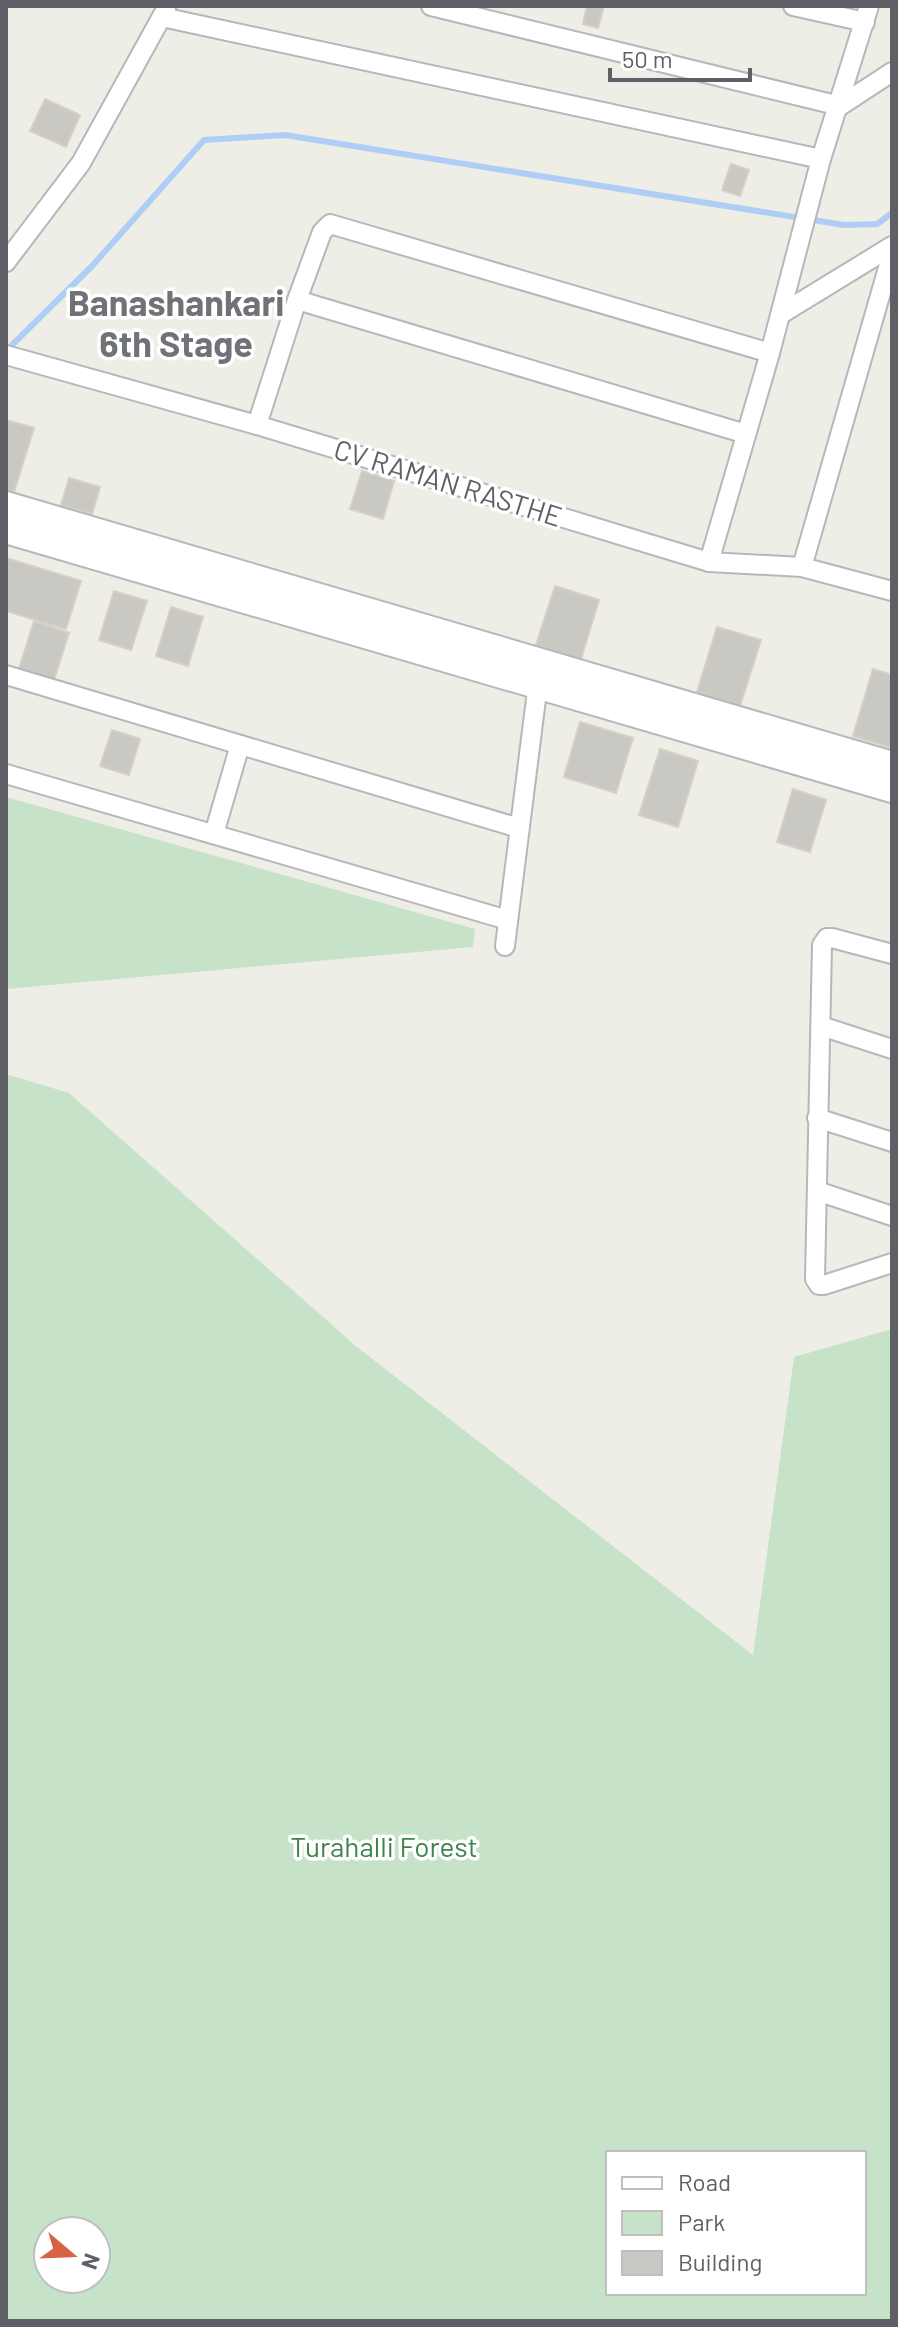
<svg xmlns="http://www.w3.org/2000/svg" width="898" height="2327" font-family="Barlow,sans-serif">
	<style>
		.green { fill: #c6e3ca; fill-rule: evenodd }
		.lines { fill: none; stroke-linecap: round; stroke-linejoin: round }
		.stream { stroke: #afcef6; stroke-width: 6 }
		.building { fill: #cac8c3; stroke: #d3d0c5; stroke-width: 2 }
		.street-casing { stroke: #b6b7bc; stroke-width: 22 }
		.secondary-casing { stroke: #b5b7bc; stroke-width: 30 }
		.street { stroke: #fff; stroke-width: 18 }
		.secondary { stroke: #fff; stroke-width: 26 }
		.labels { text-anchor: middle; stroke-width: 7; stroke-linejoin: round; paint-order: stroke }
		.street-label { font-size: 28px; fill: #5e6065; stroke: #fff }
		.park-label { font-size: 28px; fill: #3f834b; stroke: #fff }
		.district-label { font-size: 36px; font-weight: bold; fill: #6f7277; stroke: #fff }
	</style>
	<rect width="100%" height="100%" fill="#efeee6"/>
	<!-- green -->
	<g class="green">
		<polygon points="6,797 475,929 473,947 6,989"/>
		<path d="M6,1074L69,1093L357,1347L753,1655L794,1357L892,1329V2321H6ZM608,2153H864V2293H608ZM48,2231H96V2279H48Z"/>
	</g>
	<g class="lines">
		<!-- stream -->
		<polyline class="stream" points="6,351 93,265 204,140 285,135 844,225 877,224 892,213"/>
	</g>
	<!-- building -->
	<g class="building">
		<polygon points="587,6 604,6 598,28 583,24"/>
		<polygon points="45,99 80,115 66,147 30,131"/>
		<polygon points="731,164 749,170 740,196 722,190"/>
		<polygon points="6,420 34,428 14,492 6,490"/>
		<polygon points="362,471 394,481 383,519 350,509"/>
		<polygon points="69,478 100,487 92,514 61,505"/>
		<polygon points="6,558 81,581 66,629 6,611"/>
		<polygon points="555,586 599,600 581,659 536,645"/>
		<polygon points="114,591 147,601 131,650 99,640"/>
		<polygon points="171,607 203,617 188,666 156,656"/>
		<polygon points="34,621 69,633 53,683 18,672"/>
		<polygon points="717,627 761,640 740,706 697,692"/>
		<polygon points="873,669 892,675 892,748 853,736"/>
		<polygon points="580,722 633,738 616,793 564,777"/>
		<polygon points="112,730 140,739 129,775 100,766"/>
		<polygon points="660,749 698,761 678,827 639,815"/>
		<polygon points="793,789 826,800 810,852 777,842"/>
	</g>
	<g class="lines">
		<defs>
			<g id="street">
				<polyline points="431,6 840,106 892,72"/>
				<polyline points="793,6 865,22"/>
				<polyline points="162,17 821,159"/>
				<polyline points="6,262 81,163 166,9"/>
				<polyline points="297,300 746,434"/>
				<polyline points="781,314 892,246"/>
				<polyline points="6,355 257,425 709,562 802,567 892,591"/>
				<polyline points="257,425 297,300 322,232 330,224 770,353"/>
				<polyline points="709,562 770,353 821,159 869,6"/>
				<polyline points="802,567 892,254"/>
				<polyline points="6,675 519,828"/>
				<polyline points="6,774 508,920"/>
				<polyline points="214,834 240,745"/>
				<polyline points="505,946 539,675"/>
				<polyline points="892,954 832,938 827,938 822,945 815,1279 819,1285 824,1285 892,1263"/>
				<polyline points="821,1026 892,1049"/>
				<polyline points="817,1118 892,1142"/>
				<polyline points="817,1191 892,1216"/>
			</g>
			<g id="secondary">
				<polyline points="6,505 892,765"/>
				<polyline points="6,530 892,789"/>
			</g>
		</defs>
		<!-- street casing -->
		<use href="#street" class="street-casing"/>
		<!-- secondary casing -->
		<use href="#secondary" class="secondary-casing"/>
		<!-- street -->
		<use href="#street" class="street"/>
		<!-- secondary -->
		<use href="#secondary" class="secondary"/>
	</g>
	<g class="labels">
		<!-- street labels -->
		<g class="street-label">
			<text transform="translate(448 483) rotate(17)" y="10">CV RAMAN RASTHE</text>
		</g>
		<!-- park labels -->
		<g class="park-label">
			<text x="384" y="1857">Turahalli Forest</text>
		</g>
		<!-- district labels -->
		<g class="district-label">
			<text x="176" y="316">Banashankari<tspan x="176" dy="41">6th Stage</tspan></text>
		</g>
	</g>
	<!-- border -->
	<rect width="898" height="2327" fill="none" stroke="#5e6065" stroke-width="16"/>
	<!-- legend -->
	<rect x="606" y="2151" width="260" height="144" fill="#ffffff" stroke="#bfbfc1" stroke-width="2"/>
	<rect x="622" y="2177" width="40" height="12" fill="#ffffff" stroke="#bfbfc1" stroke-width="2"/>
	<text x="678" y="2191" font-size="24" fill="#5e6065">Road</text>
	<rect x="622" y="2211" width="40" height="24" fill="#c6e3ca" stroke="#bfbfc1" stroke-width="2"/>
	<text x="678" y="2231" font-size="24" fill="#5e6065">Park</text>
	<rect x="622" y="2251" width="40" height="24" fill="#cac8c3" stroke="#bfbfc1" stroke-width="2"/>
	<text x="678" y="2271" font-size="24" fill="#5e6065">Building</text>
	<!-- north arrow -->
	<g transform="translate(72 2255) rotate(109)"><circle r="38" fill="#ffffff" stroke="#bfbfc1" stroke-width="2"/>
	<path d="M0-6L14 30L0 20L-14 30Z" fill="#d76244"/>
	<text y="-12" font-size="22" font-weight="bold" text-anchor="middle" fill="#5e6065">N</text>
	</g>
	<!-- scale -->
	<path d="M610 68v12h140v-12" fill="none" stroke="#5e6065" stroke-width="4"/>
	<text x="622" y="68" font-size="24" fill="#5e6065" stroke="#ffffff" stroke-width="6" paint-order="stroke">50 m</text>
</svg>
